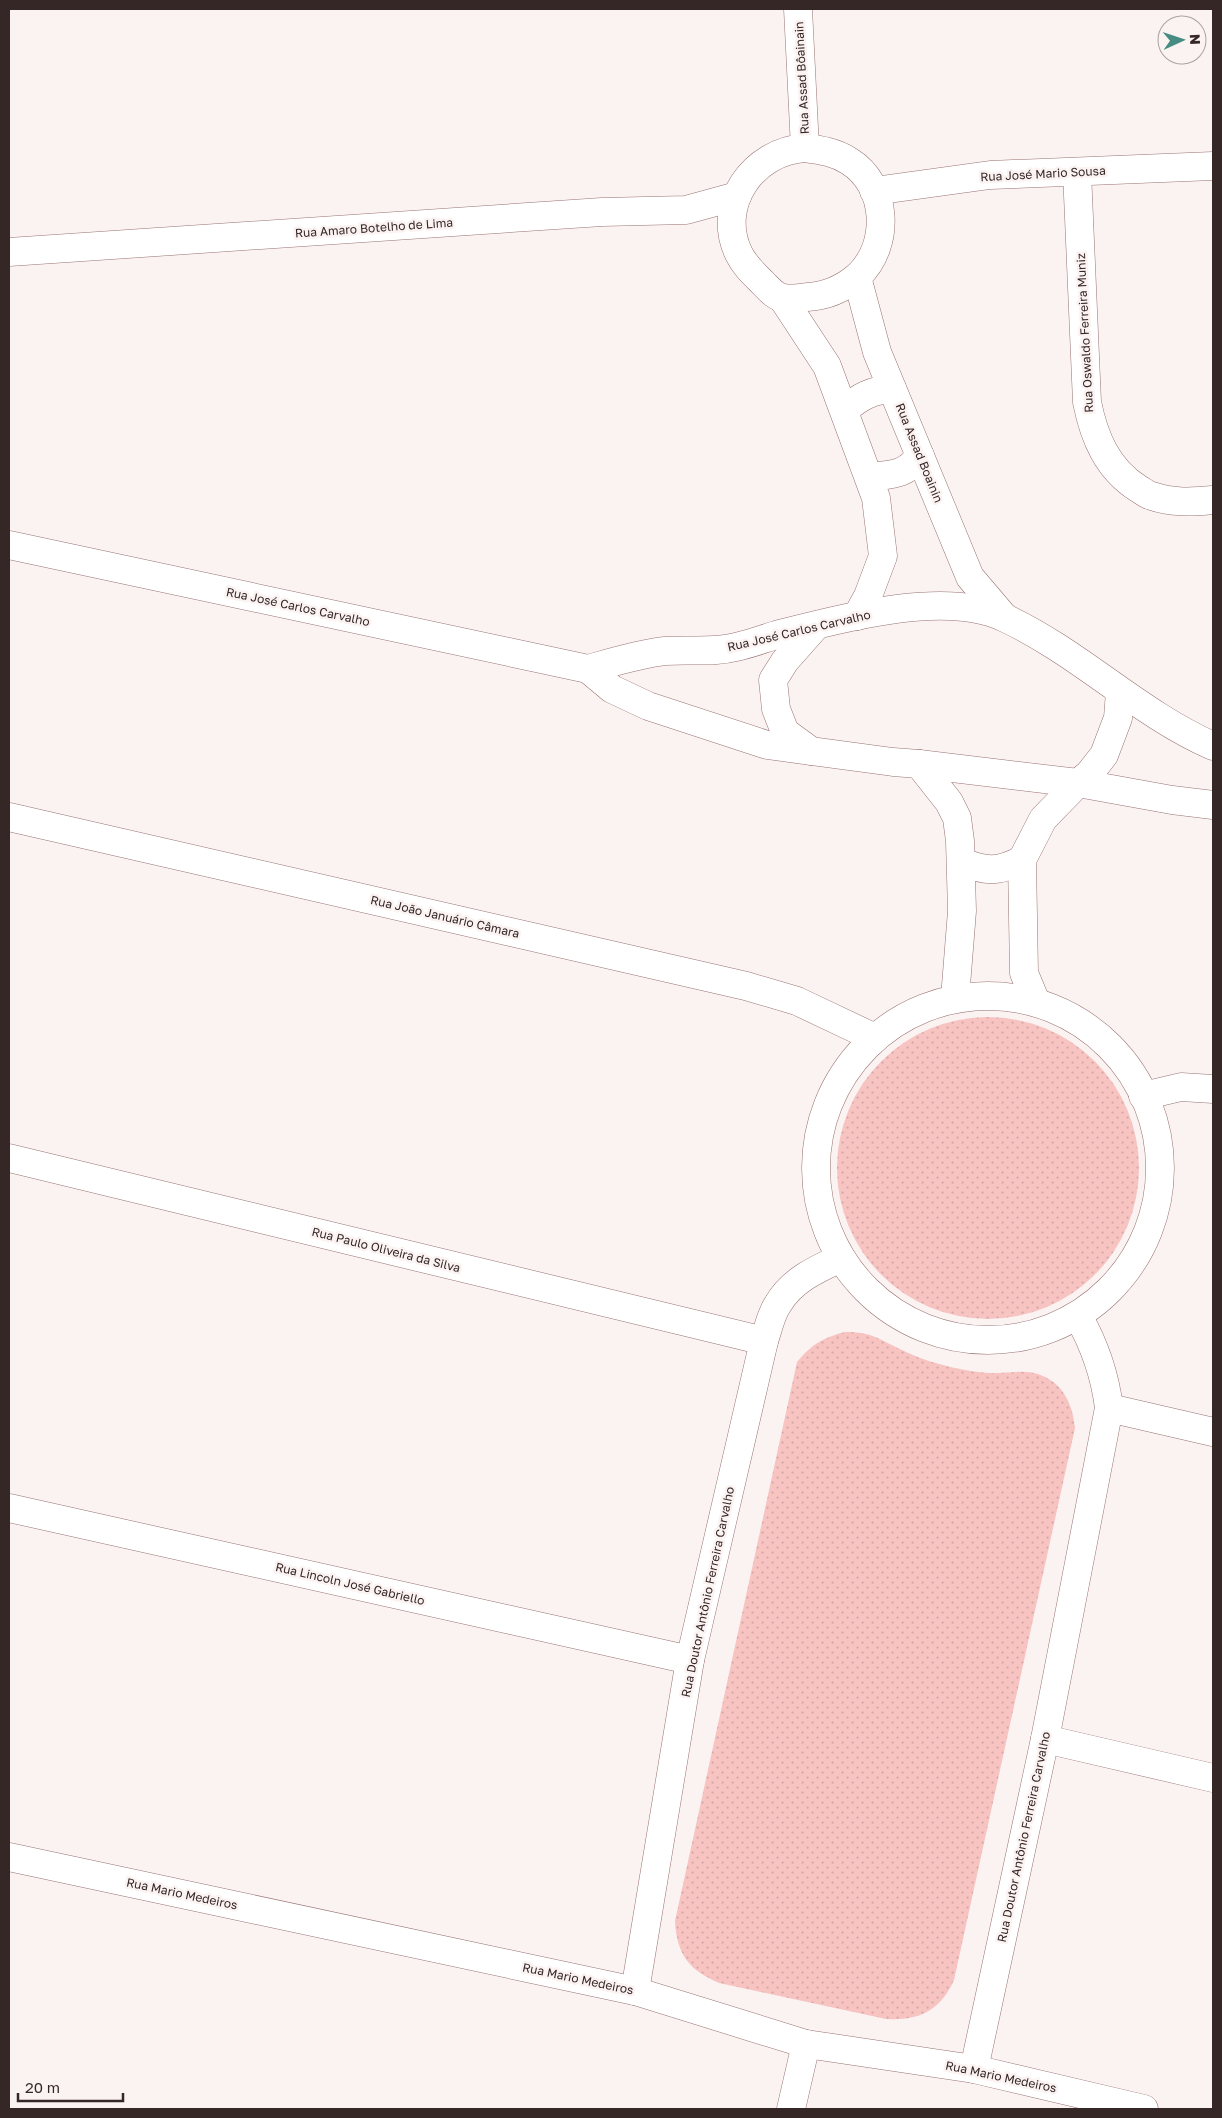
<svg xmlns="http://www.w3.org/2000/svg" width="1222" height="2118" font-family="'Golos Text',sans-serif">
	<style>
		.grass { fill: url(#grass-dots) }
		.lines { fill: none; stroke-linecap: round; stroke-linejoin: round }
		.minor-casing { stroke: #987472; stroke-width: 29 }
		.minor { stroke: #fff; stroke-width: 28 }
		.labels { text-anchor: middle; stroke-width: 5; stroke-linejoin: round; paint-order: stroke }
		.street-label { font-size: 12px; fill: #362727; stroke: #fbf3f2 }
	</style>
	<defs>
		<pattern id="grass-dots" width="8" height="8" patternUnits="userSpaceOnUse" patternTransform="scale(1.25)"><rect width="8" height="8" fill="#f7c4c2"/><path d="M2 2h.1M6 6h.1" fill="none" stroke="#d4a8a7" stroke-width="1.8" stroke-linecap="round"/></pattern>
	</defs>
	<rect width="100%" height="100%" fill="#fbf3f2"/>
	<!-- grass -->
	<g class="grass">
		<circle cx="988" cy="1168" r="151"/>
		<path d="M845,1332C873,1332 878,1339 902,1350C920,1359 940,1365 960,1369C970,1371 983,1373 994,1373C1010,1373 1027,1369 1043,1376C1064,1385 1073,1406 1075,1428L954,1980C940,2011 919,2021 886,2019L719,1983C689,1970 677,1955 675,1921L797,1362C811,1345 824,1337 845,1332Z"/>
	</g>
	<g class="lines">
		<defs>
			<g id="minor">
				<polyline points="798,9 805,148"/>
				<path d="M805,148C821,150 835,152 849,161C888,185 891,245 858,276C843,289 827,296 807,297C800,298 791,299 784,298C775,297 769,289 763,283C754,274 745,266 739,254C715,205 753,151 805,148Z"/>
				<path d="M1077,172L1087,402C1094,437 1107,469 1139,489C1143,491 1147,495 1152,496C1172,503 1192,502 1213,500"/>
				<polyline points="874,191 990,175 1213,166"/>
				<polyline points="9,252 602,212 686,210 737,196"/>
				<polyline points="857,277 877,352 970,577 1004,617"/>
				<polyline points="783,299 827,366 876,498 883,556 868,596 857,616"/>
				<path d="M845,410C859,397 872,390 892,389"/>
				<path d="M870,477C893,474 904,476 920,456"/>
				<path d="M9,545L588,669C613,662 639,654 665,651C689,649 713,653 736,647C750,644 763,639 776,635C839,619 944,589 1005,618C1080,653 1138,713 1213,746"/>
				<polyline points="588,669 612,689 648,706 767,745 893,762 919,764 1078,783 1172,800 1213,805"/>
				<polyline points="811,751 785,732 776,709 773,680 785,661 816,626"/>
				<polyline points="919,764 949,802 957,818 960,841 962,911 955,998"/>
				<polyline points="9,817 746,986 797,1001 875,1038"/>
				<path d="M962,862C987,872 998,872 1022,860"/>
				<circle cx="988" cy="1168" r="172"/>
				<polyline points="1036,1002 1024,973 1022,860 1043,819 1078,783 1089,774 1104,755 1118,718 1120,692"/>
				<polyline points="1143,1096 1181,1087 1213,1089"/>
				<polyline points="9,1158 764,1341"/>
				<polyline points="1109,1408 1213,1432"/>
				<polyline points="9,1508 690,1660"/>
				<polyline points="1045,1739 1213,1778"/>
				<polyline points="9,1857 635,1991 806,2044 974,2069 1144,2109"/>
				<path d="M635,1991L690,1660L764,1341C768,1329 771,1314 778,1304C792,1280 817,1269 841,1258"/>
				<path d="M974,2069L1045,1739L1109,1408C1105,1375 1094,1344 1078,1316"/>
				<polyline points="791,2109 806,2044"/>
			</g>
		</defs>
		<!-- minor casing -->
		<use href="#minor" class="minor-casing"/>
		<!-- minor -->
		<use href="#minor" class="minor"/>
	</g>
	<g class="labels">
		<!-- street labels -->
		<g class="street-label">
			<text transform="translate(802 78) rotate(-93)" y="4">Rua Assad Bôainain</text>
			<text transform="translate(1043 174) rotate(-3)" y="4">Rua José Mario Sousa</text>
			<text transform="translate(374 228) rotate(-4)" y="4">Rua Amaro Botelho de Lima</text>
			<text transform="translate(1085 333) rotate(-93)" y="4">Rua Oswaldo Ferreira Muniz</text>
			<text transform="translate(919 453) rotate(68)" y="4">Rua Assad Boainin</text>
			<text transform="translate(298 607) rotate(12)" y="4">Rua José Carlos Carvalho</text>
			<text transform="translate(799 631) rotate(-13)" y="4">Rua José Carlos Carvalho</text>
			<text transform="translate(445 917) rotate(13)" y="4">Rua João Januário Câmara</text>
			<text transform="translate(386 1250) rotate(14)" y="4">Rua Paulo Oliveira da Silva</text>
			<text transform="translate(350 1584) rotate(13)" y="4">Rua Lincoln José Gabriello</text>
			<text transform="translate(708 1592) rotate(-78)" y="4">Rua Doutor Antônio Ferreira Carvalho</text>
			<text transform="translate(1024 1837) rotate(-78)" y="4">Rua Doutor Antônio Ferreira Carvalho</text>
			<text transform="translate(182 1894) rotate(12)" y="4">Rua Mario Medeiros</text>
			<text transform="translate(578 1979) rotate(12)" y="4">Rua Mario Medeiros</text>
			<text transform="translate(1001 2077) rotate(12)" y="4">Rua Mario Medeiros</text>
		</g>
	</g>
	<!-- border -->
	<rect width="1222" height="2118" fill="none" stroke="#362727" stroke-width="20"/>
	<!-- north arrow -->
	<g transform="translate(1182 40) rotate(87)"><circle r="24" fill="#fbf3f2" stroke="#aca1a1"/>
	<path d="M0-4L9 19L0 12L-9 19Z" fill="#478c82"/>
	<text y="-8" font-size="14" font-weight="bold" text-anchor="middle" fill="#362727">N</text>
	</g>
	<!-- scale -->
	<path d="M18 2093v8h105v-8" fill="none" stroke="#362727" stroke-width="2.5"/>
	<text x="25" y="2093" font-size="15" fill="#362727" stroke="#fbf3f2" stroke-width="4" paint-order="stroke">20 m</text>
</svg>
